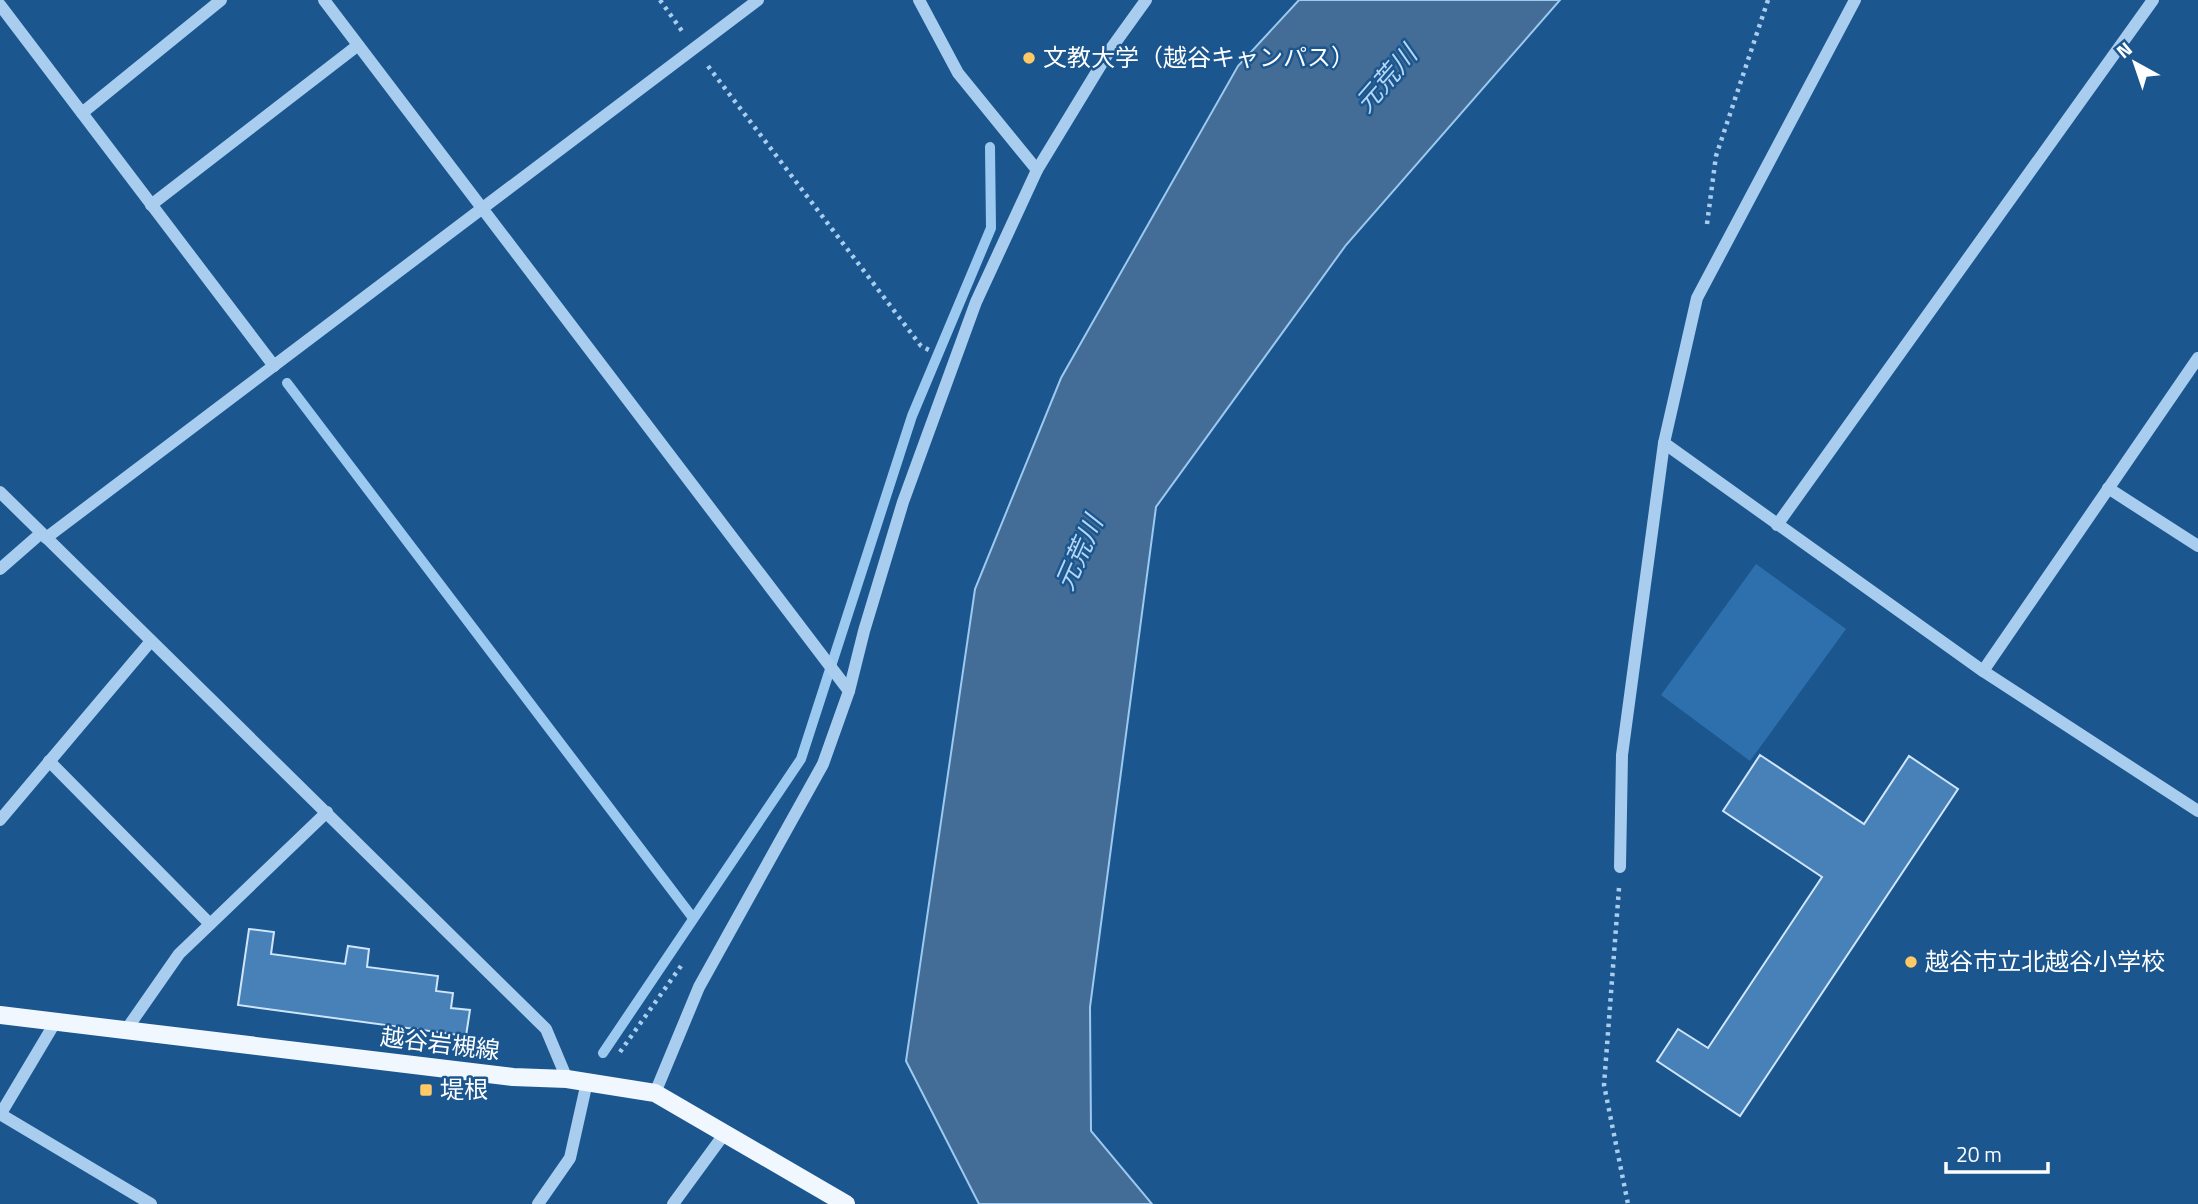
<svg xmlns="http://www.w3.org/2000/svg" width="2198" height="1204" font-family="'Titillium Web','Noto Sans JP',sans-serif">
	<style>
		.green { fill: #2e70ad }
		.water { fill: #436d96; stroke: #9cc9f0; stroke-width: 2 }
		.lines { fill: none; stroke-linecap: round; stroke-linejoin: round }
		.stream { stroke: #9cc9f0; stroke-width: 10 }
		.building { fill: #4881b8; stroke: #cfe5fa; stroke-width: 2 }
		.path { stroke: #a9cdee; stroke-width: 4.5; stroke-dasharray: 3.5 5; stroke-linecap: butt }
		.minor { stroke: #a9cdee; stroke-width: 12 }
		.major { stroke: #f0f7ff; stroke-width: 18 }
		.poi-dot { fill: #ffc966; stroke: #1b568f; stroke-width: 2.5 }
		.labels { text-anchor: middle; stroke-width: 5; stroke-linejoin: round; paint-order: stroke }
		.poi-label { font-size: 24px; fill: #fff; stroke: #1b568f; text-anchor: start }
		.street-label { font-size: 24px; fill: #fff; stroke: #1b568f }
		.water-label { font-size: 26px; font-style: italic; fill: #b5d7f5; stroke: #1b568f }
	</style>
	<rect width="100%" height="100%" fill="#1b568f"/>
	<!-- green -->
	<polygon class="green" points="1756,564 1846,629 1750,761 1661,695"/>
	<!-- water -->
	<polygon class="water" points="1299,0 1560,0 1346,245 1156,507 1090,1007 1091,1131 1152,1204 979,1204 906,1061 975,589 1061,378 1238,66"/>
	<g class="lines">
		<!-- stream -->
		<g class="stream">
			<polyline points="287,383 693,918"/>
			<polyline points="603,1053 801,759 912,416 991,228 990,147"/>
		</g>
	</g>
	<!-- building -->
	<g class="building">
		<polygon points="1760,755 1864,824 1909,756 1958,789 1740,1116 1657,1061 1678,1029 1708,1048 1822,877 1723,811"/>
		<polygon points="249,929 274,932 271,954 345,964 348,946 369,949 367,967 438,976 436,991 453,993 451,1008 470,1010 466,1036 238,1005"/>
	</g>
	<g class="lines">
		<!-- path -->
		<g class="path">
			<polyline points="660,0 682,31"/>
			<polyline points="708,66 921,346 933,352"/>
			<polyline points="1707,224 1716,156 1768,0"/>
			<polyline points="1619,888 1604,1085 1628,1204"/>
			<polyline points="620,1052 681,966"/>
		</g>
		<!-- minor -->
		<g class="minor">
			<polyline points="324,0 849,691"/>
			<polyline points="919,0 958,73 1037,170"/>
			<polyline points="1855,0 1697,298 1664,443 1983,671 2198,811"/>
			<polyline points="0,5 274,366"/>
			<polyline points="82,113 221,0"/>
			<polyline points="151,205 357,46"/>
			<polyline points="2108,488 2198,546"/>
			<polyline points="0,492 546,1029 567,1079"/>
			<polyline points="1777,525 2153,0"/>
			<polyline points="46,538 758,0"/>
			<polyline points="0,569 40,534"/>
			<polyline points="1983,671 2198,358"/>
			<polyline points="49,761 210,924"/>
			<polyline points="0,820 151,641"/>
			<polyline points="1620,867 1622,755 1664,443"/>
			<polyline points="126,1030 179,954 327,812"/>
			<polyline points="655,1093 699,987 823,764 849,691 864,631 903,502 976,302 1037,170 1110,50 1146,0"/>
			<polyline points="0,1114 151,1204"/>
			<polyline points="0,1115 56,1021"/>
			<polyline points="538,1204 570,1158 587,1082"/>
			<polyline points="673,1204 725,1133"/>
		</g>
		<!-- major -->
		<polyline class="major" points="0,1015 513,1077 567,1079 655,1093 846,1204"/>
	</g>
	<!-- markers -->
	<g class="poi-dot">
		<circle cx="1029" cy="58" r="7"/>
		<circle cx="1911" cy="962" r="7"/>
		<rect x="419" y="1083" width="14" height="14" rx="3.5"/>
	</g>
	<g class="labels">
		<!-- poi labels -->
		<g class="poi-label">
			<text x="1043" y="66">文教大学（越谷キャンパス）</text>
			<text x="1925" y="970">越谷市立北越谷小学校</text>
			<text x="440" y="1098">堤根</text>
		</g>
		<!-- street labels -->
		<g class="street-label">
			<text transform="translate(440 1044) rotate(7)" y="8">越谷岩槻線</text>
		</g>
		<!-- water labels -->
		<g class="water-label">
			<text transform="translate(1386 79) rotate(-49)" y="9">元荒川</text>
			<text transform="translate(1079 553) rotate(-66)" y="9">元荒川</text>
		</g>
	</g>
	<!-- north arrow -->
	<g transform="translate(2135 63) rotate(320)" stroke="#1b568f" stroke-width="5" paint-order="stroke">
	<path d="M0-5L12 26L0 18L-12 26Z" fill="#ffffff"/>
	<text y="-10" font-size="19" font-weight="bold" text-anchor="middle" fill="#ffffff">N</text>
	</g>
	<!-- scale -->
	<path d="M1946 1162v10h102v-10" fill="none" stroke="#ffffff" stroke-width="3.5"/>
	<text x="1956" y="1162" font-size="21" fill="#ffffff" stroke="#1b568f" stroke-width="5" paint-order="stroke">20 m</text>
</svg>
